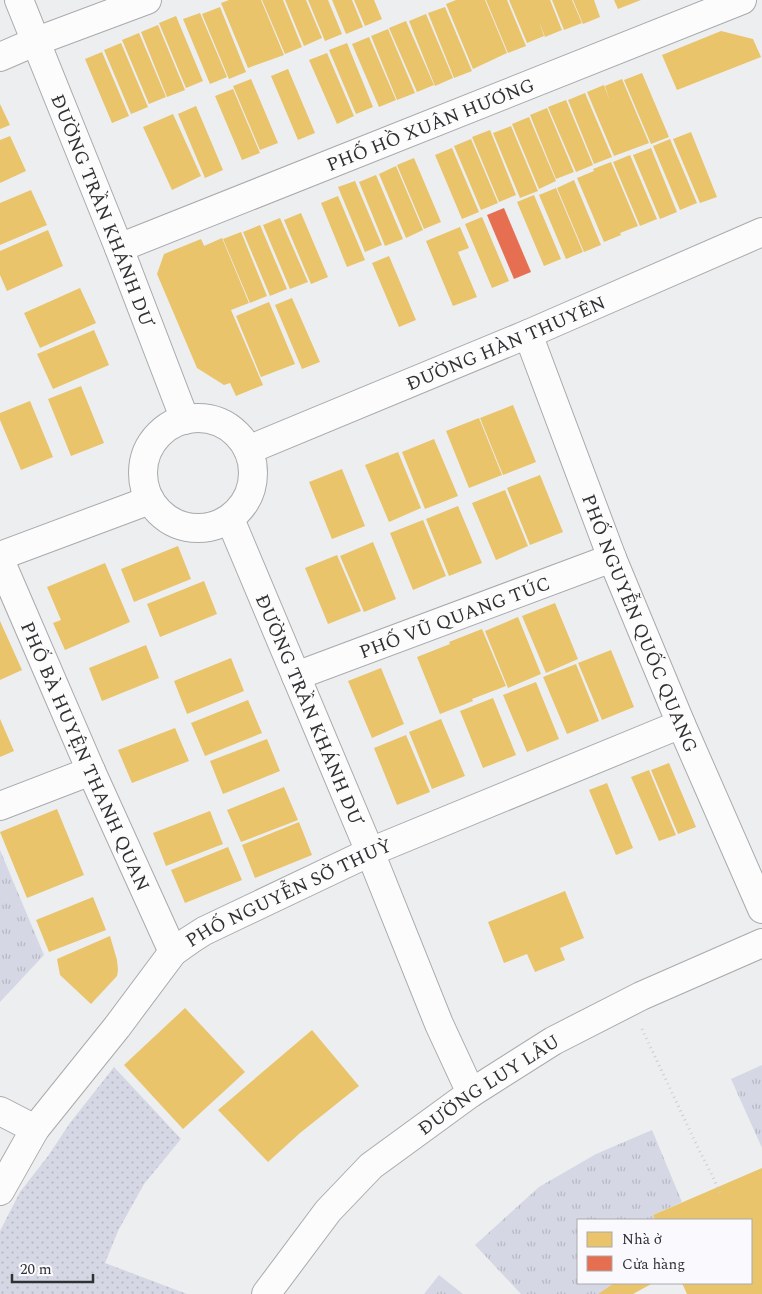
<svg xmlns="http://www.w3.org/2000/svg" width="762" height="1294" font-family="Spectral,serif">
	<style>
		.grass { fill: url(#grass-tufts) }
		.garden { fill: url(#garden-dots) }
		.homes { fill: #e9c46a }
		.shops { fill: #e76f51 }
		.lines { fill: none; stroke-linecap: round; stroke-linejoin: round }
		.minor-casing { stroke: #a9aaac; stroke-width: 30 }
		.path { stroke: #cecece; stroke-width: 3; stroke-dasharray: 1 4; stroke-linecap: butt }
		.minor { stroke: #fcfcfd; stroke-width: 28 }
		.labels { text-anchor: middle; stroke-width: 5; stroke-linejoin: round; paint-order: stroke }
		.street-label { font-size: 19px; fill: #303132; stroke: #fafafe }
	</style>
	<defs>
		<pattern id="grass-tufts" width="24" height="20" patternUnits="userSpaceOnUse" patternTransform="scale(1.25)"><rect width="24" height="20" fill="#d5d7e4"/><path d="M3 7l-1-3M5 7V3M7 7l1-3M15 17l-1-3M17 17v-4M19 17l1-3" fill="none" stroke="#b7b9c4"/></pattern>
		<pattern id="garden-dots" width="8" height="8" patternUnits="userSpaceOnUse" patternTransform="scale(1.25)"><rect width="8" height="8" fill="#d5d7e4"/><path d="M2 2h.1M6 6h.1" fill="none" stroke="#b7b9c4" stroke-width="1.8" stroke-linecap="round"/></pattern>
	</defs>
	<rect width="100%" height="100%" fill="#edeef0"/>
	<!-- grass -->
	<g class="grass">
		<polygon points="0,850 44,955 0,1002"/>
		<polygon points="762,1065 762,1148 731,1079"/>
		<polygon points="652,1130 682,1202 653,1215 655,1220 578,1220 578,1283 614,1283 598,1294 521,1294 475,1245 539,1187 596,1154"/>
		<polygon points="439,1275 463,1294 424,1294"/>
	</g>
	<!-- garden -->
	<polygon class="garden" points="114,1067 181,1139 144,1184 118,1231 105,1263 187,1294 0,1294 0,1231 20,1192 48,1156 70,1123"/>
	<!-- homes -->
	<g class="homes">
		<polygon points="229,0 261,0 284,55 248,68 221,3"/>
		<polygon points="262,0 283,0 302,47 285,54"/>
		<polygon points="285,0 306,0 322,38 304,46"/>
		<polygon points="308,0 328,0 342,34 325,41"/>
		<polygon points="332,0 352,0 363,27 346,34"/>
		<polygon points="354,0 374,0 382,19 365,26"/>
		<polygon points="456,0 485,0 507,53 473,69 446,4"/>
		<polygon points="486,0 507,0 526,46 508,53"/>
		<polygon points="509,0 550,0 562,30 545,37 539,21 544,36 527,43"/>
		<polygon points="552,0 572,0 582,23 564,30"/>
		<polygon points="573,0 594,0 600,17 583,24"/>
		<polygon points="614,0 641,0 618,9"/>
		<polygon points="220,7 246,72 229,79 202,14"/>
		<polygon points="445,7 472,71 454,78 428,13"/>
		<polygon points="200,13 227,77 210,84 183,19"/>
		<polygon points="426,14 453,78 435,86 409,21"/>
		<polygon points="176,16 203,81 186,88 159,23"/>
		<polygon points="406,21 434,85 417,92 389,28"/>
		<polygon points="158,25 185,90 167,97 141,32"/>
		<polygon points="388,29 415,93 397,100 371,36"/>
		<polygon points="721,31 753,39 761,57 677,90 662,55"/>
		<polygon points="139,33 166,97 149,104 122,40"/>
		<polygon points="369,37 396,100 379,107 352,44"/>
		<polygon points="121,43 148,107 131,114 104,50"/>
		<polygon points="347,43 373,107 356,114 329,50"/>
		<polygon points="102,52 129,116 112,123 85,59"/>
		<polygon points="327,53 354,116 337,124 309,60"/>
		<polygon points="288,69 315,133 298,140 271,76"/>
		<polygon points="642,73 669,137 651,144 624,80"/>
		<polygon points="251,79 278,143 260,150 233,86"/>
		<polygon points="622,79 649,143 614,156 587,92 604,85 610,101 605,86"/>
		<polygon points="233,89 260,153 242,160 215,96"/>
		<polygon points="585,93 612,157 594,164 568,100"/>
		<polygon points="566,100 593,165 576,172 548,107"/>
		<polygon points="0,104 10,125 0,129"/>
		<polygon points="196,106 223,170 205,178 178,114"/>
		<polygon points="547,108 574,172 556,179 530,115"/>
		<polygon points="173,114 201,176 172,190 143,127"/>
		<polygon points="529,117 556,181 539,189 512,124"/>
		<polygon points="511,126 538,191 520,198 493,133"/>
		<polygon points="490,130 516,195 499,202 472,137"/>
		<polygon points="691,132 717,197 700,203 673,139"/>
		<polygon points="10,136 26,171 0,183 0,140"/>
		<polygon points="471,139 498,203 481,210 454,146"/>
		<polygon points="670,139 697,203 680,210 653,146"/>
		<polygon points="452,148 479,212 462,219 435,155"/>
		<polygon points="651,148 677,212 660,219 633,155"/>
		<polygon points="630,155 657,219 640,226 613,162"/>
		<polygon points="414,158 441,222 424,229 397,165"/>
		<polygon points="611,162 638,226 620,233 621,235 604,242 577,178 594,171 593,169"/>
		<polygon points="396,166 423,230 406,238 379,174"/>
		<polygon points="376,175 403,239 385,246 359,182"/>
		<polygon points="574,180 601,245 584,252 557,188"/>
		<polygon points="355,181 382,245 365,252 338,187"/>
		<polygon points="556,188 583,252 566,259 539,195"/>
		<polygon points="31,190 47,225 0,245 0,203"/>
		<polygon points="534,195 561,259 544,266 517,202"/>
		<polygon points="338,196 365,260 347,267 321,203"/>
		<polygon points="301,213 328,277 311,284 284,220"/>
		<polygon points="482,217 509,281 492,288 465,224"/>
		<polygon points="280,218 308,282 290,289 263,225"/>
		<polygon points="260,225 287,289 270,296 243,232"/>
		<polygon points="460,227 469,248 458,252 477,297 453,306 426,241"/>
		<polygon points="48,230 63,266 7,291 0,275 0,251"/>
		<polygon points="241,232 267,296 250,303 223,239"/>
		<polygon points="222,238 249,303 231,310 263,385 236,396 230,383 224,385 197,368 157,274 164,254 201,239 211,261 204,246"/>
		<polygon points="389,256 416,320 399,327 372,263"/>
		<polygon points="80,288 96,323 40,348 24,313"/>
		<polygon points="292,298 320,362 302,369 275,305"/>
		<polygon points="269,302 295,364 261,377 236,316"/>
		<polygon points="94,330 109,365 53,389 37,354"/>
		<polygon points="81,386 104,443 71,456 48,399"/>
		<polygon points="30,401 53,457 21,470 0,420 0,413"/>
		<polygon points="513,405 536,462 503,475 480,418"/>
		<polygon points="479,418 502,475 469,488 446,431"/>
		<polygon points="434,439 458,496 425,509 402,452"/>
		<polygon points="398,452 421,508 389,522 365,465"/>
		<polygon points="342,469 365,526 332,539 309,482"/>
		<polygon points="540,475 563,532 530,545 507,488"/>
		<polygon points="505,490 528,546 496,560 472,503"/>
		<polygon points="458,506 482,563 449,576 426,519"/>
		<polygon points="423,520 446,576 413,590 390,533"/>
		<polygon points="373,542 396,599 364,612 340,556"/>
		<polygon points="178,546 191,579 134,602 121,569"/>
		<polygon points="337,555 361,611 328,624 305,568"/>
		<polygon points="105,563 130,622 65,650 53,623 61,620 47,587"/>
		<polygon points="204,581 217,614 160,637 147,604"/>
		<polygon points="555,603 578,659 546,673 522,616"/>
		<polygon points="518,617 541,674 508,688 485,631"/>
		<polygon points="0,621 22,670 0,680"/>
		<polygon points="482,629 506,686 472,699 473,701 440,714 417,657 450,644 449,642"/>
		<polygon points="146,645 159,678 102,701 89,668"/>
		<polygon points="611,650 634,707 602,720 578,663"/>
		<polygon points="231,658 244,691 187,714 174,681"/>
		<polygon points="576,664 599,721 567,734 543,677"/>
		<polygon points="381,668 404,724 372,738 348,681"/>
		<polygon points="536,682 559,739 527,752 503,695"/>
		<polygon points="493,698 516,755 483,768 460,711"/>
		<polygon points="248,700 262,733 205,756 191,723"/>
		<polygon points="0,719 14,751 0,757"/>
		<polygon points="441,719 465,776 432,789 409,732"/>
		<polygon points="175,728 189,761 132,783 118,750"/>
		<polygon points="406,735 430,792 397,805 374,748"/>
		<polygon points="267,739 280,771 223,794 210,761"/>
		<polygon points="669,763 696,827 678,834 651,770"/>
		<polygon points="649,770 676,835 659,841 631,777"/>
		<polygon points="607,783 633,848 616,855 589,790"/>
		<polygon points="284,787 298,820 241,842 227,810"/>
		<polygon points="57,809 84,875 27,898 0,832"/>
		<polygon points="210,811 223,844 166,866 153,833"/>
		<polygon points="299,822 312,855 255,878 242,845"/>
		<polygon points="228,847 242,880 185,903 171,870"/>
		<polygon points="565,891 584,938 560,948 565,960 535,972 527,954 504,963 488,922"/>
		<polygon points="93,897 106,930 49,952 36,920"/>
		<polygon points="110,936 117,960 118,970 117,976 91,1004 60,975 57,959"/>
		<polygon points="185,1008 245,1072 183,1129 124,1065"/>
		<polygon points="312,1030 359,1086 300,1133 268,1162 218,1110"/>
		<polygon points="762,1168 762,1294 687,1294 682,1283 751,1283 751,1220 655,1220 653,1215"/>
		<polygon points="614,1283 653,1283 633,1294 598,1294"/>
	</g>
	<!-- shops -->
	<polygon class="shops" points="504,208 531,272 514,279 487,215"/>
	<g class="lines">
		<defs>
			<g id="minor">
				<path id="s1" d="M19,0L119,248L185,420"/>
				<polyline points="0,57 37,41 147,0"/>
				<path id="s2" d="M119,248L742,0"/>
				<path id="s3" d="M528,334L612,558L681,724L762,909"/>
				<circle cx="198" cy="473" r="55"/>
				<path id="s4" d="M248,450L528,334L762,232"/>
				<path id="s5" d="M230,519L370,852L439,1024L471,1093"/>
				<polyline points="0,556 150,500"/>
				<path id="s6" d="M0,560L91,771L173,952"/>
				<path id="s7" d="M296,676L612,558"/>
				<polyline points="0,806 91,771"/>
				<polyline points="0,1111 35,1129"/>
				<path id="s8" d="M0,1191L35,1129L117,1027L173,952L190,940L204,931L370,852L681,724"/>
				<path id="s9" d="M266,1294L328,1211L371,1166L471,1093L553,1041L641,996L762,943"/>
			</g>
		</defs>
		<!-- minor casing -->
		<use href="#minor" class="minor-casing"/>
		<!-- path -->
		<polyline class="path" points="642,1029 699,1150 711,1173 720,1193"/>
		<!-- minor -->
		<use href="#minor" class="minor"/>
	</g>
	<g class="labels">
		<!-- street labels -->
		<g class="street-label">
			<text dy="7" stroke="none"><textPath href="#s2" startOffset="335">PHỐ HỒ XUÂN HƯƠNG</textPath></text>
			<text dy="7" stroke="none"><textPath href="#s1" startOffset="226">ĐƯỜNG TRẦN KHÁNH DƯ</textPath></text>
			<text dy="7" stroke="none"><textPath href="#s4" startOffset="279">ĐƯỜNG HÀN THUYÊN</textPath></text>
			<text dy="7" stroke="none"><textPath href="#s7" startOffset="169">PHỐ VŨ QUANG TÚC</textPath></text>
			<text dy="7" stroke="none"><textPath href="#s3" startOffset="310">PHỐ NGUYỄN QUỐC QUANG</textPath></text>
			<text dy="7" stroke="none"><textPath href="#s5" startOffset="206">ĐƯỜNG TRẦN KHÁNH DƯ</textPath></text>
			<text dy="7" stroke="none"><textPath href="#s6" startOffset="214">PHỐ BÀ HUYỆN THANH QUAN</textPath></text>
			<text dy="7" stroke="none"><textPath href="#s8" startOffset="426">PHỐ NGUYỄN SỞ THUỲ</textPath></text>
			<text dy="7" stroke="none"><textPath href="#s9" startOffset="309">ĐƯỜNG LUY LÂU</textPath></text>
		</g>
	</g>
	<!-- legend -->
	<rect x="577" y="1219" width="175" height="65" fill="#fafafe" stroke="#a9aaac"/>
	<rect x="587" y="1232" width="25" height="15" fill="#e9c46a" stroke="#a9aaac"/>
	<text x="622" y="1244" font-size="15" fill="#303132">Nhà ở</text>
	<rect x="587" y="1256" width="25" height="15" fill="#e76f51" stroke="#a9aaac"/>
	<text x="622" y="1269" font-size="15" fill="#303132">Cửa hàng</text>
	<!-- scale -->
	<path d="M12 1274v8h81v-8" fill="none" stroke="#303132" stroke-width="2.5"/>
	<text x="20" y="1274" font-size="15" fill="#303132" stroke="#fafafe" stroke-width="4" paint-order="stroke">20 m</text>
</svg>
